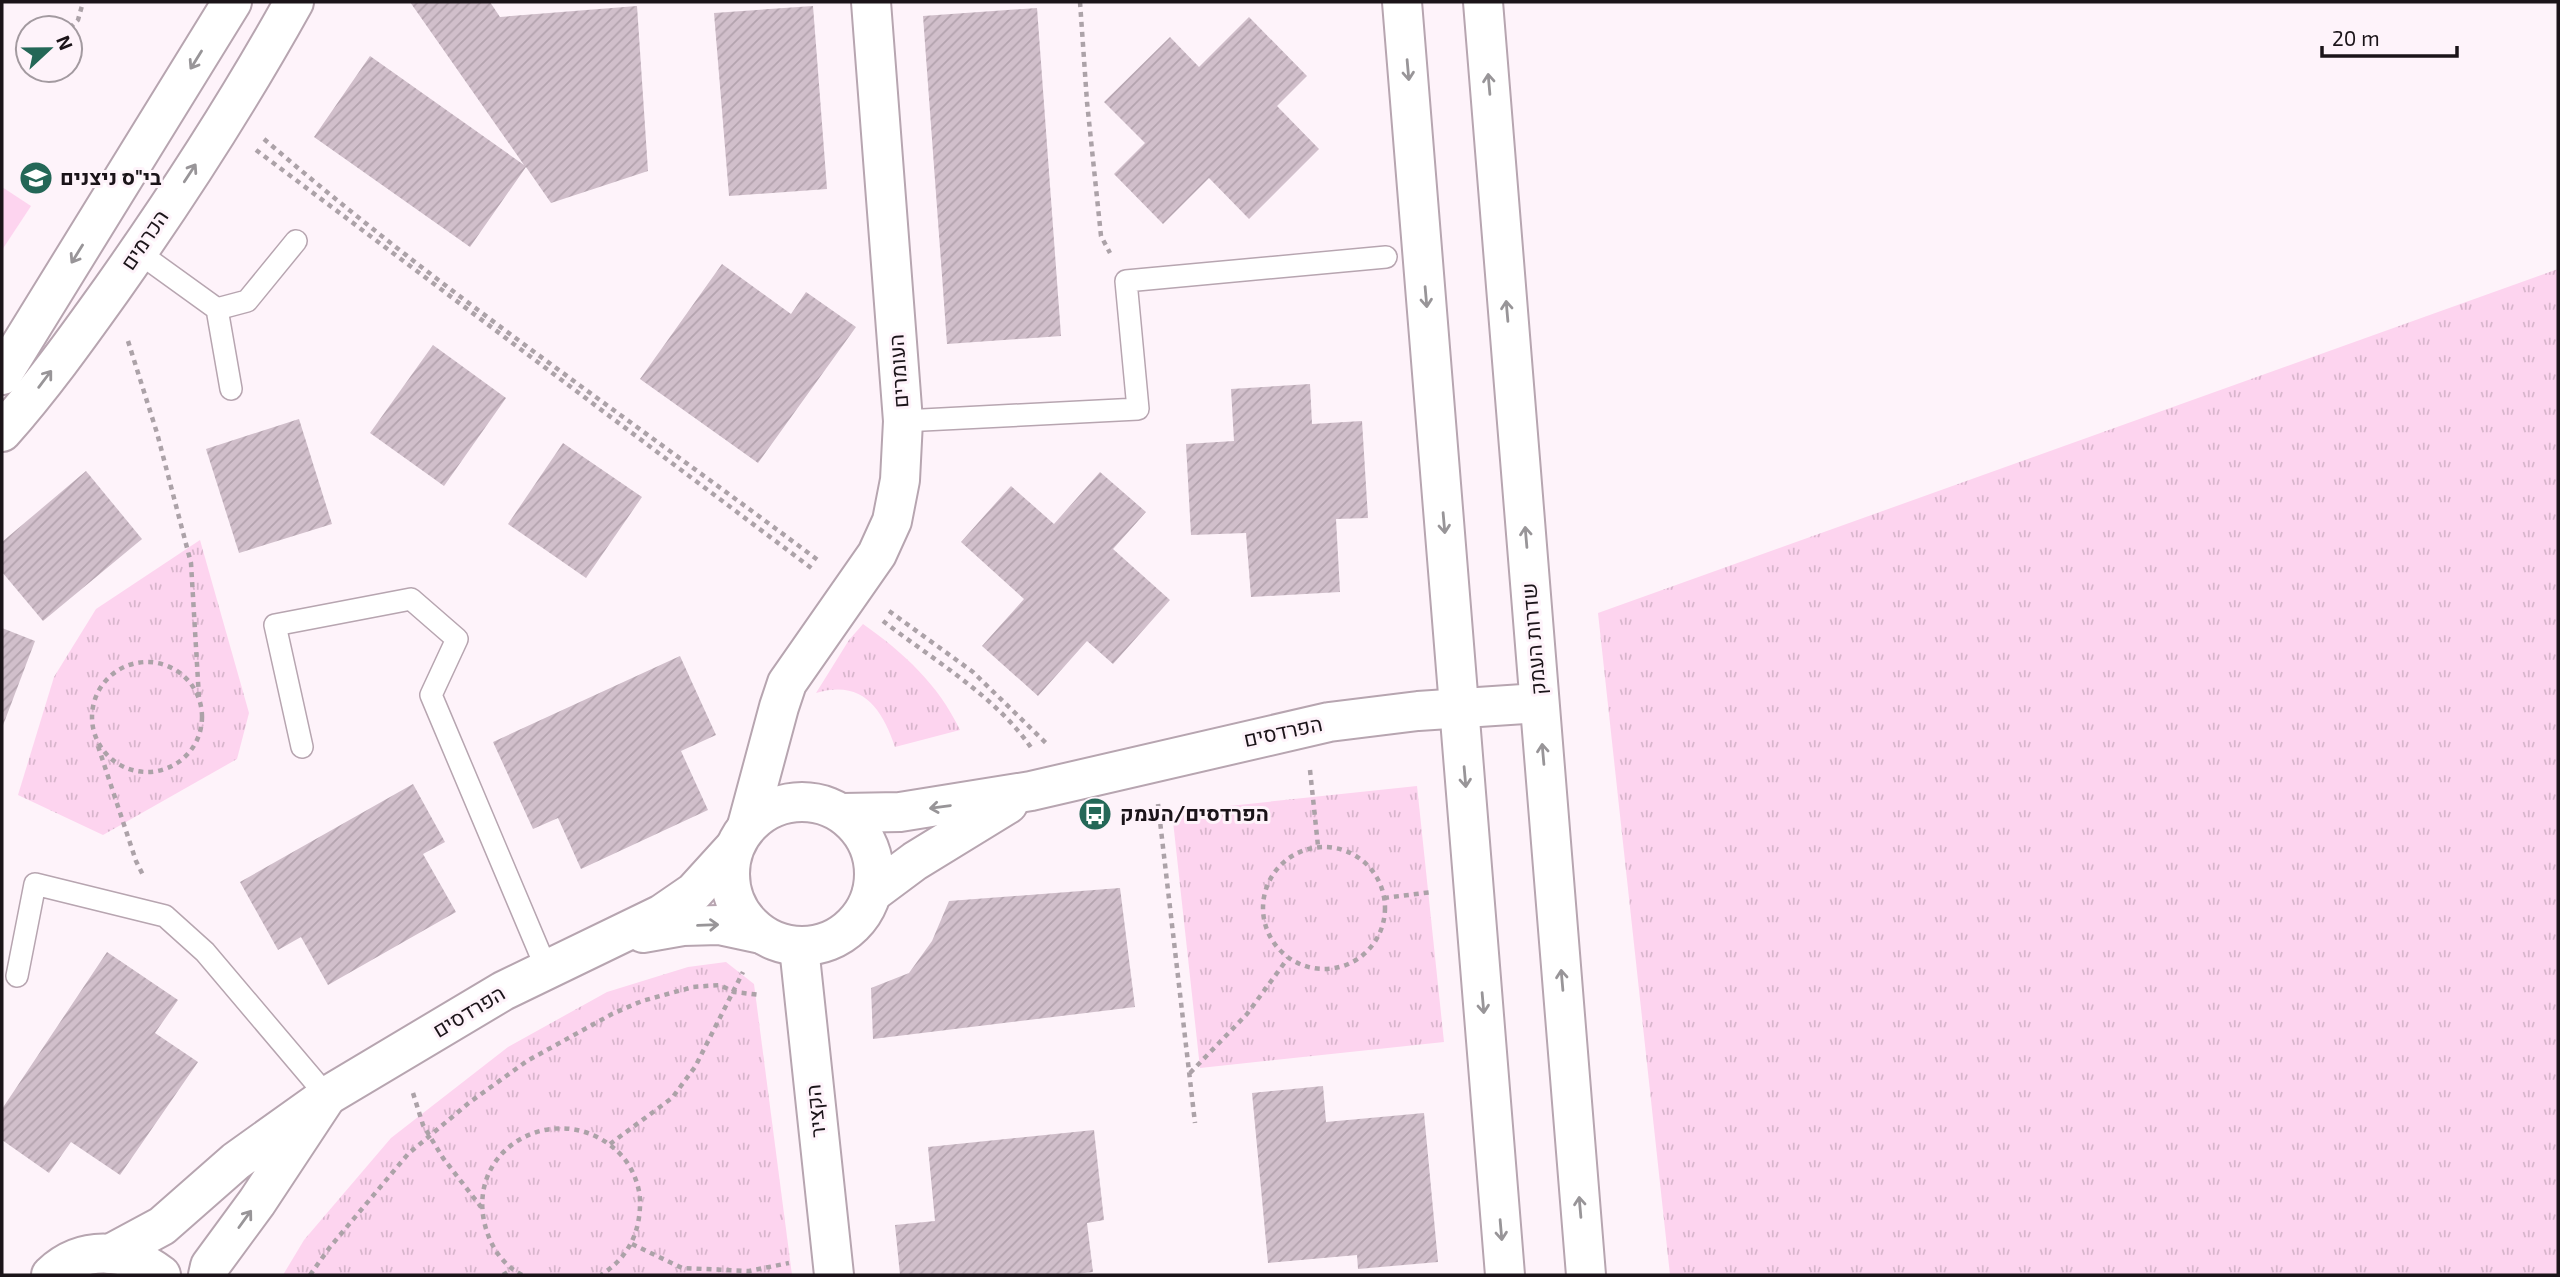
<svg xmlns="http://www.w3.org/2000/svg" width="2560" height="1277" font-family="'Exo 2',Heebo,sans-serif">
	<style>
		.grass { fill: url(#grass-tufts) }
		.pitch { fill: #fdd4ef }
		.building { fill: url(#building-hatch) }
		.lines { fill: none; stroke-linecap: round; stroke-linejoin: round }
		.lane-casing { stroke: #b7a5b0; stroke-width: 24 }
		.street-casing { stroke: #b7a5b0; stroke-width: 42 }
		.secondary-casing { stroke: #b7a5b0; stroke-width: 42 }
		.path { stroke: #aca2a8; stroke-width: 4.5; stroke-dasharray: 5 5; stroke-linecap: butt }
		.lane { stroke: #fff; stroke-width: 21 }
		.street { stroke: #fff; stroke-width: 38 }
		.secondary { stroke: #fff; stroke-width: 38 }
		.oneway { stroke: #989598 }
		.labels { text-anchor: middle; stroke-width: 6; stroke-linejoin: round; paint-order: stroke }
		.poi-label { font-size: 21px; font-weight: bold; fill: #1b1419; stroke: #fef3fa; text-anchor: start }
		.street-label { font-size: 21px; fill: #1b1419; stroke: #fef3fa }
	</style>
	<defs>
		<pattern id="grass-tufts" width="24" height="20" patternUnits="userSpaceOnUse" patternTransform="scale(1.75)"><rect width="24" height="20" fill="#fdd4ef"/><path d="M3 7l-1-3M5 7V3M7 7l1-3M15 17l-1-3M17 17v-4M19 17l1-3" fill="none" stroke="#d8b5cc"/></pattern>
		<pattern id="building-hatch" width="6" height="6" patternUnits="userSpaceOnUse" patternTransform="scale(1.75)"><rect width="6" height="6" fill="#d1bfcb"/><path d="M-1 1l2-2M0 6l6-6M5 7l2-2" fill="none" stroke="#b3a3ae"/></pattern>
	</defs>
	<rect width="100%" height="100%" fill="#fef3fa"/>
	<!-- grass -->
	<g class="grass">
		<polygon points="2558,269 2558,1275 1670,1275 1598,613"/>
		<polygon points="200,540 249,713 237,759 103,835 18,795 54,677 96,609"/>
		<path d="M863,624C904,653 938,684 960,730L895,747C882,708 862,679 816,693L849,640Z"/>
		<polygon points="1417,786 1444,1042 1200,1068 1172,812"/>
		<polygon points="726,962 754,984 792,1275 283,1275 304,1240 391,1138 508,1047 607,992 688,967"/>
	</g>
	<!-- pitch -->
	<polygon class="pitch" points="2,187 31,206 2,250"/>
	<!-- building -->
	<g class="building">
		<polygon points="410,2 490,2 500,17 637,6 648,171 551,203 526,167 470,247 314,137 370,56 524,165"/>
		<polygon points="813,6 827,189 729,196 714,13"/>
		<polygon points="1037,8 1061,336 947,344 923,16"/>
		<polygon points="1249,17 1307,76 1277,106 1319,149 1249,219 1209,178 1163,224 1114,174 1145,143 1104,102 1170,37 1199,67"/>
		<polygon points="722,264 791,314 806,292 856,327 758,463 640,379"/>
		<polygon points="433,345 506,398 444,486 370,433"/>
		<polygon points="1310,384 1312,424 1362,421 1368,518 1336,519 1340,592 1251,597 1246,533 1191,535 1186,444 1234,441 1231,389"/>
		<polygon points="299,419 332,524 239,553 206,449"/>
		<polygon points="563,443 642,497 586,578 508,524"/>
		<polygon points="86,471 142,539 43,621 2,572 2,542"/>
		<polygon points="1100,472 1146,512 1113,549 1170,600 1113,664 1087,641 1038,696 982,646 1024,599 961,542 1011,486 1054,524"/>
		<polygon points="2,628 35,641 2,728"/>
		<polygon points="680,656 716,735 681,751 708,810 581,869 558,818 533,829 493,742"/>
		<polygon points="413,784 445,842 423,854 456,912 328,985 301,937 278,950 240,882"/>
		<polygon points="1120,888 1135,1007 873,1039 871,988 909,973 932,941 949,901"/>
		<polygon points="107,952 178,1000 155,1033 198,1062 120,1175 71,1142 49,1173 2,1140 2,1109"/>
		<polygon points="1323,1086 1326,1122 1424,1113 1438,1262 1358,1269 1357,1255 1268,1263 1252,1093"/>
		<polygon points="1094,1130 1104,1220 1087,1223 1093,1272 1067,1275 900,1275 895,1225 935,1221 928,1147"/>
	</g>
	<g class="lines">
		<defs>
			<g id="lane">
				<polyline points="138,252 217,309 231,389"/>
				<polyline points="217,309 247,301 296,241"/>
				<polyline points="903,421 1138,409 1126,281 1386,257"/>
				<polyline points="302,747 275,625 411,599 457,639 431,695 547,970"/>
				<polyline points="17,976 35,884 165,916 205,952 327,1096"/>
			</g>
			<g id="street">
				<polyline points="2,375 232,2"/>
				<path d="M2,432C42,387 77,338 112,289C177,197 239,101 294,2"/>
				<circle cx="802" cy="874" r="72"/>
				<polyline points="843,813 900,812 1031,791 1329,722 1418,711 1539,703"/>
				<polyline points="747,826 779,707 787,683 877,554 892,521 900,480 903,421 871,2"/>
				<polyline points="872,893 915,861 1008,804"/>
				<polyline points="643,933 683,926 719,925 761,934"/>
				<polyline points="799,947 834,1275"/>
				<polyline points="327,1096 503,991 662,914 694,892 734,848"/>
				<polyline points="110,1254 162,1226 236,1161 327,1096 257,1202 210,1266 208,1275"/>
				<path d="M51,1275C84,1244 128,1249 161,1275"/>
			</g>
			<g id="secondary">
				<polyline points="1402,2 1505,1275"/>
				<polyline points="1483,2 1586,1275"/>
			</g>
		</defs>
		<!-- lane casing -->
		<use href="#lane" class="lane-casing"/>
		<!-- street casing -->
		<use href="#street" class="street-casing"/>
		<!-- secondary casing -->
		<use href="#secondary" class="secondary-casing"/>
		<!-- path -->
		<g class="path">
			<polyline points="1080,2 1087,102 1101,236 1110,253"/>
			<polyline points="70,28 78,20 83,2"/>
			<path d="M264,139C440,291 633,421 819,561"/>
			<polyline points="256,150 814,570"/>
			<polyline points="128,341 157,433 191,563 199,698"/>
			<polyline points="889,611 973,672 1048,745"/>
			<path d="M883,621C932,659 998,698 1032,749"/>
			<circle cx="147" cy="717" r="55"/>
			<polyline points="98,746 136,861 144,877"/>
			<polyline points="1310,770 1318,846"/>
			<polyline points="1158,804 1195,1123"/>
			<circle cx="1324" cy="908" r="61"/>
			<polyline points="1384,898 1432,892"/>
			<polyline points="1190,1073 1247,1014 1288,958"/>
			<polyline points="413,1093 423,1125 443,1158 481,1207"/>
			<polyline points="610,1144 672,1098 695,1067 743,972"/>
			<polyline points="632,1244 682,1268 749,1271 789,1263"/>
			<polyline points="310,1275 330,1247 408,1154 470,1102 527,1061 612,1014 642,1001 693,987 720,985 734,992 761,995"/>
			<polyline points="503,1275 511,1270"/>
			<path d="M522,1275C501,1264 489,1244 484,1221C468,1141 567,1096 622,1156C632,1167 639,1184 640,1199C641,1232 628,1258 601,1275"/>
		</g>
		<!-- lane -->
		<use href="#lane" class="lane"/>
		<!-- street -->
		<use href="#street" class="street"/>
		<!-- secondary -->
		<use href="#secondary" class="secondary"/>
	</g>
	<!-- one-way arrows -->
	<defs><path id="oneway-shaft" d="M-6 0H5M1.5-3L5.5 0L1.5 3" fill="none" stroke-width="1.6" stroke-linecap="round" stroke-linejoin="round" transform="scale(1.75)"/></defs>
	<g class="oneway">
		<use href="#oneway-shaft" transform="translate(196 60) rotate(122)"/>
		<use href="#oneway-shaft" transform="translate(1408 70) rotate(85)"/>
		<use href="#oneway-shaft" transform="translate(1489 84) rotate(-95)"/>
		<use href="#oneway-shaft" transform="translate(190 173) rotate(-57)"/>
		<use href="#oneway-shaft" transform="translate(77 254) rotate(122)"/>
		<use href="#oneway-shaft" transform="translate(1426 297) rotate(85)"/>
		<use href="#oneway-shaft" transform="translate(1507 311) rotate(-95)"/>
		<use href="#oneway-shaft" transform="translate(45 379) rotate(-53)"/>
		<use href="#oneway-shaft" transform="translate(1444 523) rotate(85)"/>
		<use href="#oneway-shaft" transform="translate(1526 537) rotate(-95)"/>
		<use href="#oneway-shaft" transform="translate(1543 754) rotate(-95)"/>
		<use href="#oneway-shaft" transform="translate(1465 777) rotate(85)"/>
		<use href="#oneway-shaft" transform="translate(940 807) rotate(172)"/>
		<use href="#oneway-shaft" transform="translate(708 925) rotate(-2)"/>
		<use href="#oneway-shaft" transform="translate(1562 980) rotate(-95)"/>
		<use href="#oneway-shaft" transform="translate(1483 1003) rotate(85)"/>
		<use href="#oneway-shaft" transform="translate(1580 1207) rotate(-95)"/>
		<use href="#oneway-shaft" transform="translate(245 1219) rotate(-54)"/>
		<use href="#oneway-shaft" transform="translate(1501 1230) rotate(85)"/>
	</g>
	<!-- icons -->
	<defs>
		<symbol id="school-disc" viewBox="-11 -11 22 22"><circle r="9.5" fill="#246757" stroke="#fef3fa"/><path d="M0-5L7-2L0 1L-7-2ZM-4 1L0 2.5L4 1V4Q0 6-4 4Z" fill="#fff"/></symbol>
		<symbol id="bus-disc" viewBox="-11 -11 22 22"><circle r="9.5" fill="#246757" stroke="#fef3fa"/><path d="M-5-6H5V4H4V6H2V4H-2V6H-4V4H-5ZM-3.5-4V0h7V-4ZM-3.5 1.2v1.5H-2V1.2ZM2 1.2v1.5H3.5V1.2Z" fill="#fff"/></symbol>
	</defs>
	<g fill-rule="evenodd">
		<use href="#school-disc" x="17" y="159" width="38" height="38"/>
		<use href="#bus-disc" x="1076" y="795" width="38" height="38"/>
	</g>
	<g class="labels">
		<!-- poi labels -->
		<g class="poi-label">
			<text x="60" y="185">בי"ס ניצנים</text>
			<text x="1120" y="821">הפרדסים/העמק</text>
		</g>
		<!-- street labels -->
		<g class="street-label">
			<text transform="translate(145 240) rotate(-56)" y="7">הכרמים</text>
			<text transform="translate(899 371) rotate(-94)" y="7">העומרים</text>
			<text transform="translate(1534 639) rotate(-95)" y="7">שדרות העמק</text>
			<text transform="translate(1283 732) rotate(-12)" y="7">הפרדסים</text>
			<text transform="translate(469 1012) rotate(-31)" y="7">הפרדסים</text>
			<text transform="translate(816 1111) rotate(-96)" y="7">הקציר</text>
		</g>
	</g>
	<!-- border -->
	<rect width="2560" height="1277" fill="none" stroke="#1b1419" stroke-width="7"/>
	<!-- north arrow -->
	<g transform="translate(49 49) rotate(68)"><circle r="33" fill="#fef3fa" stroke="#a39aa0" stroke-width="2"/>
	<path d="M0-5L12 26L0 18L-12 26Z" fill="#246757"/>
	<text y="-10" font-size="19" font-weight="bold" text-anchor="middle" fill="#1b1419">N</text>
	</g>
	<!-- scale -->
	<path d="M2322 46v10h135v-10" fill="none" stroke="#1b1419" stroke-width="3.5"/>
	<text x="2332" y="46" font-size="21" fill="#1b1419" stroke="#fef3fa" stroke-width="5" paint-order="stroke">20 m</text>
</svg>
